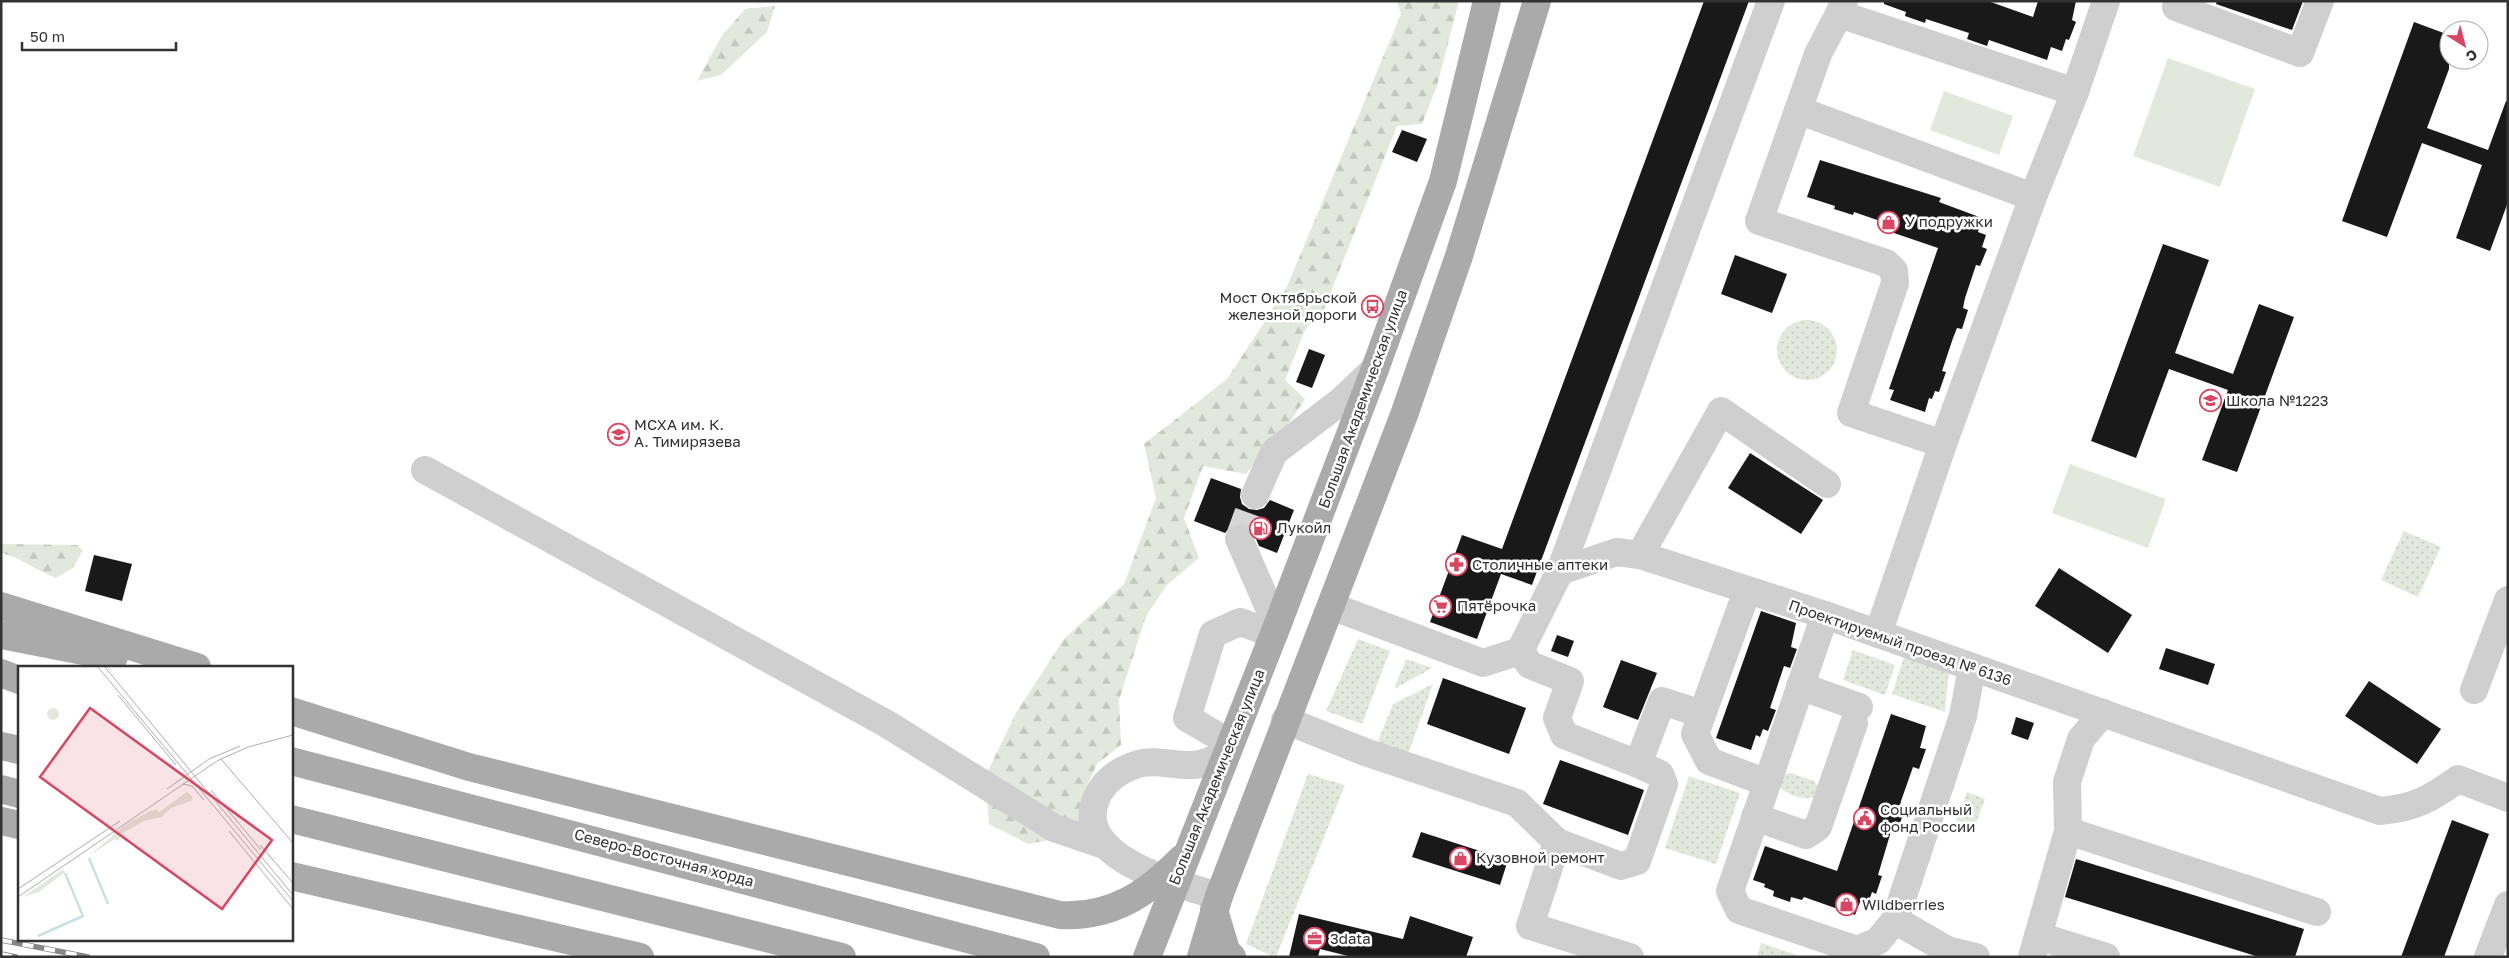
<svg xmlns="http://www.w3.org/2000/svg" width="2509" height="958" font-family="'Golos Text',sans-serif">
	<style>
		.grass { fill: url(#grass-dots) }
		.forest { fill: url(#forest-firs) }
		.pitch { fill: #e3e8dc }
		.building { fill: #191919 }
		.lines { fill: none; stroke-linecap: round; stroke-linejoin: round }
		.minor-tunnel { stroke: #d6d6d6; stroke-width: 28; stroke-dasharray: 28 14; stroke-linecap: butt }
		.minor { stroke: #cfcfcf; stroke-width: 28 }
		.major { stroke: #aaa; stroke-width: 28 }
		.rail-casing { stroke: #878787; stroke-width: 5.5 }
		.rail { stroke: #fff; stroke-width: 4; stroke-dasharray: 11; stroke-linecap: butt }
		.labels { text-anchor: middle; stroke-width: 5; stroke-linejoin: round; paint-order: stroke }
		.poi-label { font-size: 15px; fill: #323232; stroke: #fff; text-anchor: start }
		.street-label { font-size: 15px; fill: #323232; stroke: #fff }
		.inset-river { fill: none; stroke: #cae0e7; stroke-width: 2.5 }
		.inset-road { fill: none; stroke: #adadad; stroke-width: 1 }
		.view { fill: #d84661; fill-opacity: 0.15; stroke: #d84661; stroke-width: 2.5 }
		.inset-edge { fill: none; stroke: #323232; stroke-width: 2.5 }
	</style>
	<defs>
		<pattern id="grass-dots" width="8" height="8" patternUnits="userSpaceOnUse" patternTransform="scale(1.25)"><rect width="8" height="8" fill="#e3e8dc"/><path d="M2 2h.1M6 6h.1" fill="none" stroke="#c3c7bd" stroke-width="1.8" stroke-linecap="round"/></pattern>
		<pattern id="forest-firs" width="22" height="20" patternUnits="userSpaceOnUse" patternTransform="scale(1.25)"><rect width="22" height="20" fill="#e3e8dc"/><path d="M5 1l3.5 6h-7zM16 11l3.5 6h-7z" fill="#c3c7bd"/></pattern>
	</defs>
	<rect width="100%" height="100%" fill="#fff"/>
	<!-- grass -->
	<g class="grass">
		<circle cx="1807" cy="350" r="30"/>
		<polygon points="2404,531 2441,547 2418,597 2381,580"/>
		<polygon points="1358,639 1390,651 1362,724 1326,711"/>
		<polygon points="1853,650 1895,665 1885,695 1843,680"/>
		<polygon points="1905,654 1949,670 1945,712 1892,694"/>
		<polygon points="1406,659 1432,668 1394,689"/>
		<polygon points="1433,684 1407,757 1376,746 1393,704"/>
		<path d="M1791,773L1814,781L1820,788L1817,797C1801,800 1789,796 1777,785L1781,775Z"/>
		<polygon points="1308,774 1345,785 1276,957 1274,957 1246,944"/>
		<polygon points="1689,776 1740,793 1716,864 1665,848"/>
		<polygon points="1967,792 1985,799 1973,831 1955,824"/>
		<polygon points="1761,943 1803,957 1757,957"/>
	</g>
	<!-- forest -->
	<g class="forest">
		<polygon points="1397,1 1459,1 1437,86 1422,124 1397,126 1324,309 1305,330 1285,380 1305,399 1292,419 1246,474 1203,466 1184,518 1199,558 1167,585 1146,616 1119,700 1121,745 1097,764 1085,790 1080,834 1028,844 989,824 985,777 1016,713 1064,639 1124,584 1156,498 1144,444 1227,379 1286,289 1401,14"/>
		<polygon points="775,6 767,32 721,75 697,81 721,37 745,9"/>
		<path d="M1,544L77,545L83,550L73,568L56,578C37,571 20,557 1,553Z"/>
	</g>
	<!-- pitch -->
	<g class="pitch">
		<polygon points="2168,58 2255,89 2220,187 2133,156"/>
		<polygon points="1944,91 2013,116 1999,155 1930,130"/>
		<polygon points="2070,464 2166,499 2148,548 2052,513"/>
	</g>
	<!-- building -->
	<g class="building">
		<polygon points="1704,1 1749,1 1532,585 1501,574 1477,639 1430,622 1462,535 1502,549"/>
		<polygon points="1884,1 1988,1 2033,17 2038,1 2076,1 2072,20 2076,22 2069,40 2066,39 2062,51 2051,47 2047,60 1989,40 1987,46 1967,39 1969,33 1926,19 1925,23 1905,16 1906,12 1884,4"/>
		<polygon points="2217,1 2303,1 2292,30 2216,4"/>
		<polygon points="2414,22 2449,35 2449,69 2427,128 2488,150 2506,101 2508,102 2508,202 2490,251 2456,238 2482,165 2422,143 2387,237 2342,221"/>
		<polygon points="1402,130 1427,139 1417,162 1392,152"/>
		<polygon points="1820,160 1941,198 1939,202 1982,218 1978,232 1986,235 1982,247 1987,249 1980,266 1976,265 1965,298 1963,308 1968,310 1962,329 1957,328 1953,338 1942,371 1946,372 1939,392 1935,391 1932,399 1929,398 1925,412 1890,400 1894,390 1889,389 1938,248 1891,232 1892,228 1882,225 1883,222 1854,212 1853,215 1834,209 1835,206 1807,197"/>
		<polygon points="2163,244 2209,260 2175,353 2233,374 2259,304 2294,317 2237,472 2202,460 2228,390 2169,369 2136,458 2091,441"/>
		<polygon points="1735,255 1787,274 1772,313 1721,294"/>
		<polygon points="1309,349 1325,355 1312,388 1296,382"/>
		<polygon points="1750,453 1823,500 1801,534 1728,488"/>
		<polygon points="1211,478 1241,489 1240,497 1242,504 1249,509 1257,510 1264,508 1270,500 1294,510 1277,553 1259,546 1253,532 1248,526 1241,524 1232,525 1225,533 1194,521"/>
		<polygon points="94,555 132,564 122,601 85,591"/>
		<polygon points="2059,568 2132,615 2108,653 2035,606"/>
		<polygon points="1761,611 1796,623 1791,647 1797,649 1790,668 1784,666 1770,708 1776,710 1768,731 1763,729 1760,737 1756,735 1751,750 1716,738"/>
		<polygon points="1557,635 1574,641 1568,657 1551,651"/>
		<polygon points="2166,648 2215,664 2208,685 2159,669"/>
		<polygon points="1621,660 1657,673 1638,720 1603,707"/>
		<polygon points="1443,678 1526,708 1509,754 1427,724"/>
		<polygon points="2369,681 2441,729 2417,764 2345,716"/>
		<polygon points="1891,714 1926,726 1920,748 1926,749 1919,769 1913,767 1901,801 1899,810 1904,811 1898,830 1892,828 1878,875 1882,876 1876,894 1872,892 1868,904 1860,902 1855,915 1804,897 1802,900 1791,897 1790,902 1773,896 1774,891 1764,887 1765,884 1753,880 1765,846 1837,871"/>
		<polygon points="2016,717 2034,723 2028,740 2011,734"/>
		<polygon points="1560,760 1644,790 1628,835 1543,804"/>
		<polygon points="2452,820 2489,834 2444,957 2401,957"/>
		<polygon points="1421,832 1508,860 1500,885 1412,857"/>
		<polygon points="2076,859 2304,929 2295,957 2259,957 2065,897"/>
		<polygon points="1299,914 1403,939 1410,916 1473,937 1466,957 1352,957 1320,949 1318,957 1289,957"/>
	</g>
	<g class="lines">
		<!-- minor-tunnel -->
		<polyline class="minor-tunnel" points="1239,539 1255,495"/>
		<!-- minor -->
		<g class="minor">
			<polyline points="1844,1 1839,14 2075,92"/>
			<polyline points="2178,1 2176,7 2300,53 2320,1"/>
			<polyline points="1839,14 1818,54 1759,221 1886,263 1894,271 1895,283 1851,413 1943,444"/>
			<polyline points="1798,110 2033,197"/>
			<polyline points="425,470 887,724 1054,828 1107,846"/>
			<polyline points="1255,495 1274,452 1340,402 1375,369"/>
			<polyline points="1239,539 1277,626"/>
			<polyline points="1640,555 1721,411 1827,484"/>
			<polyline points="1560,571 1771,1"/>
			<polyline points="1747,591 1695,734 1709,761 1767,783"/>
			<path d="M1331,606L1483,663L1520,651L1560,571L1617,552L1640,555L1825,615L2380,811C2414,808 2431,799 2458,779L2508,798"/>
			<polyline points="1825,615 1730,891 1739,910 1857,950 1878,941 1895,920 1963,716 1972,668"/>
			<polyline points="1878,634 1943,444 2033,197 2075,92 2106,1"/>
			<polyline points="1520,651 1530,665 1570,681 1557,718 1564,735 1638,764 1662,701 1702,714"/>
			<polyline points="1800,686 1859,707"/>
			<polyline points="2474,690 2508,600"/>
			<polyline points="1285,720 1365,752 1517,803 1557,842 1621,866 1637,861 1664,784 1660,774 1638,764"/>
			<polyline points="1230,743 1187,718 1213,634 1240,622 1274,634"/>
			<polyline points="1755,817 1806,835 1818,827 1854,723"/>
			<polyline points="2068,831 2317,912"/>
			<polyline points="1557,842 1530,926 1630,957"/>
			<path d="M1219,896C1180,885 1072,858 1096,799C1104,780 1119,770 1138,764C1155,759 1175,766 1192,765C1205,765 1216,758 1227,752"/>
			<polyline points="1895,920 1947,950"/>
			<polyline points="2038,936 2106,957"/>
			<polyline points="1944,957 1947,950 1976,957"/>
			<polyline points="2032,957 2068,831 2067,782 2081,739 2103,713"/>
			<polyline points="2488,957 2508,905"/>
		</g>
		<!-- major -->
		<g class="major">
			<polyline points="1,606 197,667"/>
			<polyline points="1,635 114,657"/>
			<polyline points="1,673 19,680"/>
			<path d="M291,711L469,767L1060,915C1111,918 1147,894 1181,859"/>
			<polyline points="1,746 19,750"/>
			<polyline points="291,761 1036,957"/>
			<polyline points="1,789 19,794"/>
			<polyline points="291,819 842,957"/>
			<polyline points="1,821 19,825"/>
			<polyline points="291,876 640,957"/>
			<polyline points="1214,910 1226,950 1232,957"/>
			<polyline points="1147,957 1277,626 1375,369 1443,181 1487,1"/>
			<polyline points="1201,957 1219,896 1404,415 1459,256 1537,1"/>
		</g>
		<defs>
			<g id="rail">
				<polyline points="1,940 88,957"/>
				<polyline points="1,954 16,957"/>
			</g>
		</defs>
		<!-- rail casing -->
		<use href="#rail" class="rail-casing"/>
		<!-- rail -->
		<use href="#rail" class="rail"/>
	</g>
	<!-- icons -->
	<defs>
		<symbol id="shop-ring" viewBox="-11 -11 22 22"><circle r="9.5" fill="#fff" stroke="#d84661" stroke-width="1.5"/><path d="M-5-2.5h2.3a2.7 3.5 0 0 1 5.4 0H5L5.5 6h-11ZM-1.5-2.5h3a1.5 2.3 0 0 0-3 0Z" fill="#d84661"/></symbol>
		<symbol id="bus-ring" viewBox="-11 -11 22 22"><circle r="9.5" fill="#fff" stroke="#d84661" stroke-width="1.5"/><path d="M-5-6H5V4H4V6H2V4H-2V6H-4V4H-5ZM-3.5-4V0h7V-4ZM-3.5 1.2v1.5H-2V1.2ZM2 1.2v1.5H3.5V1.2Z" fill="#d84661"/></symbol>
		<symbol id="school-ring" viewBox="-11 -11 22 22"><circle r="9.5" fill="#fff" stroke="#d84661" stroke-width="1.5"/><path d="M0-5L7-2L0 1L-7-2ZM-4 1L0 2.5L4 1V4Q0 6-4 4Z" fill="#d84661"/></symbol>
		<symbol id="university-ring" viewBox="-11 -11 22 22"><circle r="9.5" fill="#fff" stroke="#d84661" stroke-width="1.5"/><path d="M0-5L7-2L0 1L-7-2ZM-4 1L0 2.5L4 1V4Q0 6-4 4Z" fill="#d84661"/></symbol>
		<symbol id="fuel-ring" viewBox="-11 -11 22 22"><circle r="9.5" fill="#fff" stroke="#d84661" stroke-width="1.5"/><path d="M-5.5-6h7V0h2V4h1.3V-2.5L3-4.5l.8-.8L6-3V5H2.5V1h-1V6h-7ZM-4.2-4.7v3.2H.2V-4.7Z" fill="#d84661"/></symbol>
		<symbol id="pharmacy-ring" viewBox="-11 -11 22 22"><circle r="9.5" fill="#fff" stroke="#d84661" stroke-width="1.5"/><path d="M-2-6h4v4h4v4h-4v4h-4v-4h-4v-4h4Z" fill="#d84661"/></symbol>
		<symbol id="supermarket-ring" viewBox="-11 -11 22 22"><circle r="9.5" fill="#fff" stroke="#d84661" stroke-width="1.5"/><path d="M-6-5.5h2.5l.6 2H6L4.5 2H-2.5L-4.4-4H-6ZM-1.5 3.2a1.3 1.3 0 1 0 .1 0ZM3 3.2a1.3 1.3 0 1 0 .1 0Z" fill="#d84661"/></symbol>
		<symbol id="civic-ring" viewBox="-11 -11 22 22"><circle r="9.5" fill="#fff" stroke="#d84661" stroke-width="1.5"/><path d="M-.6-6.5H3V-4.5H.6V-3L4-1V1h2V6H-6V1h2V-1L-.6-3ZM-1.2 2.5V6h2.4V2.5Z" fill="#d84661"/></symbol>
		<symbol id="office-ring" viewBox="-11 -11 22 22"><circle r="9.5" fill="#fff" stroke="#d84661" stroke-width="1.5"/><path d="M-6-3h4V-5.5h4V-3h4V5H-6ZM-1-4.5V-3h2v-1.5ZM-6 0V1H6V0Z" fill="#d84661"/></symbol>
	</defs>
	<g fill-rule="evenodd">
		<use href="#shop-ring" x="1876" y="210" width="25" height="25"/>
		<use href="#bus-ring" x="1360" y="294" width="25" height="25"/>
		<use href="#school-ring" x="2198" y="388" width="25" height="25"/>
		<use href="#university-ring" x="606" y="422" width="25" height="25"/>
		<use href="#fuel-ring" x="1248" y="516" width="25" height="25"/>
		<use href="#pharmacy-ring" x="1444" y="552" width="25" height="25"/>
		<use href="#supermarket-ring" x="1428" y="594" width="25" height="25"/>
		<use href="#civic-ring" x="1852" y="806" width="25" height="25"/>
		<use href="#shop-ring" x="1448" y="846" width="25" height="25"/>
		<use href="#shop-ring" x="1834" y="892" width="25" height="25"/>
		<use href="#office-ring" x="1302" y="926" width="25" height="25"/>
	</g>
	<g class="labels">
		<!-- poi labels -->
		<g class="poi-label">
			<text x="1905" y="227">У подружки</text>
			<text x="1357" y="303" text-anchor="end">Мост Октябрьской<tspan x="1357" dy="17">железной дороги</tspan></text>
			<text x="2226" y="406">Школа №1223</text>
			<text x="634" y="430">МСХА им. К.<tspan x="634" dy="17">А. Тимирязева</tspan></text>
			<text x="1277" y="533">Лукойл</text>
			<text x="1472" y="570">Столичные аптеки</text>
			<text x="1457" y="611">Пятёрочка</text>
			<text x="1880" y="815">Социальный<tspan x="1880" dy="17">фонд России</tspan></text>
			<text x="1476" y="863">Кузовной ремонт</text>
			<text x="1862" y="910">Wildberries</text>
			<text x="1330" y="944">3data</text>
		</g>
		<!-- street labels -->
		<g class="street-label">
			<text transform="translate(1363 399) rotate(-70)" y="5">Большая Академическая улица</text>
			<text transform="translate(1900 643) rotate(19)" y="5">Проектируемый проезд № 6136</text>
			<text transform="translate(1217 777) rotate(-68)" y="5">Большая Академическая улица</text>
			<text transform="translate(664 858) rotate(15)" y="5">Северо-Восточная хорда</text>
		</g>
	</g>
	<!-- overview -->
	<g transform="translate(18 666)">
		<rect width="275" height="275" fill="#fff"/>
		<path d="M169,126L175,131L173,135L153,142L144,151L126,155L103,168L100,175L97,173L72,189L107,159L130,146L138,143L141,146ZM44,204L47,206L21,226L5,231Z" fill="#e3e8dc"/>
		<path d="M29 48a6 6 0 1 1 12 0a6 6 0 1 1-12 0Z" fill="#e3e8dc"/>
		<path class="inset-river" d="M71,192L90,238M20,270L65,250L47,207"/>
		<path class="inset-road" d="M79,0L275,235M86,0L275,229M100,29L158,99M203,93L275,177M165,118L174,120L186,134M149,123L191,93L222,80M193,124L243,184M211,165L275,243M242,179L275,217M0,223L102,155M0,231L199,95L230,81L275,69"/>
		<path class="view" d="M72,42L254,174L204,243L22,111Z"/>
		<rect width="275" height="275" class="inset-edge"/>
	</g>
	<!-- border -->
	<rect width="2509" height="958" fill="none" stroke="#323232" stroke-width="5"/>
	<!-- north arrow -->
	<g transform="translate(2464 45) rotate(144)"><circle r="24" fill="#ffffff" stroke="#adadad"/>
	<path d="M0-4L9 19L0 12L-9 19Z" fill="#d84661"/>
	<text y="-8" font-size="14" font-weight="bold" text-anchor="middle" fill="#323232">С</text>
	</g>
	<!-- scale -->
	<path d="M22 42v8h154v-8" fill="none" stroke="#323232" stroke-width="2.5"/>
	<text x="30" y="42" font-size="15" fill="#323232" stroke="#ffffff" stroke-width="4" paint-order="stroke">50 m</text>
</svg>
